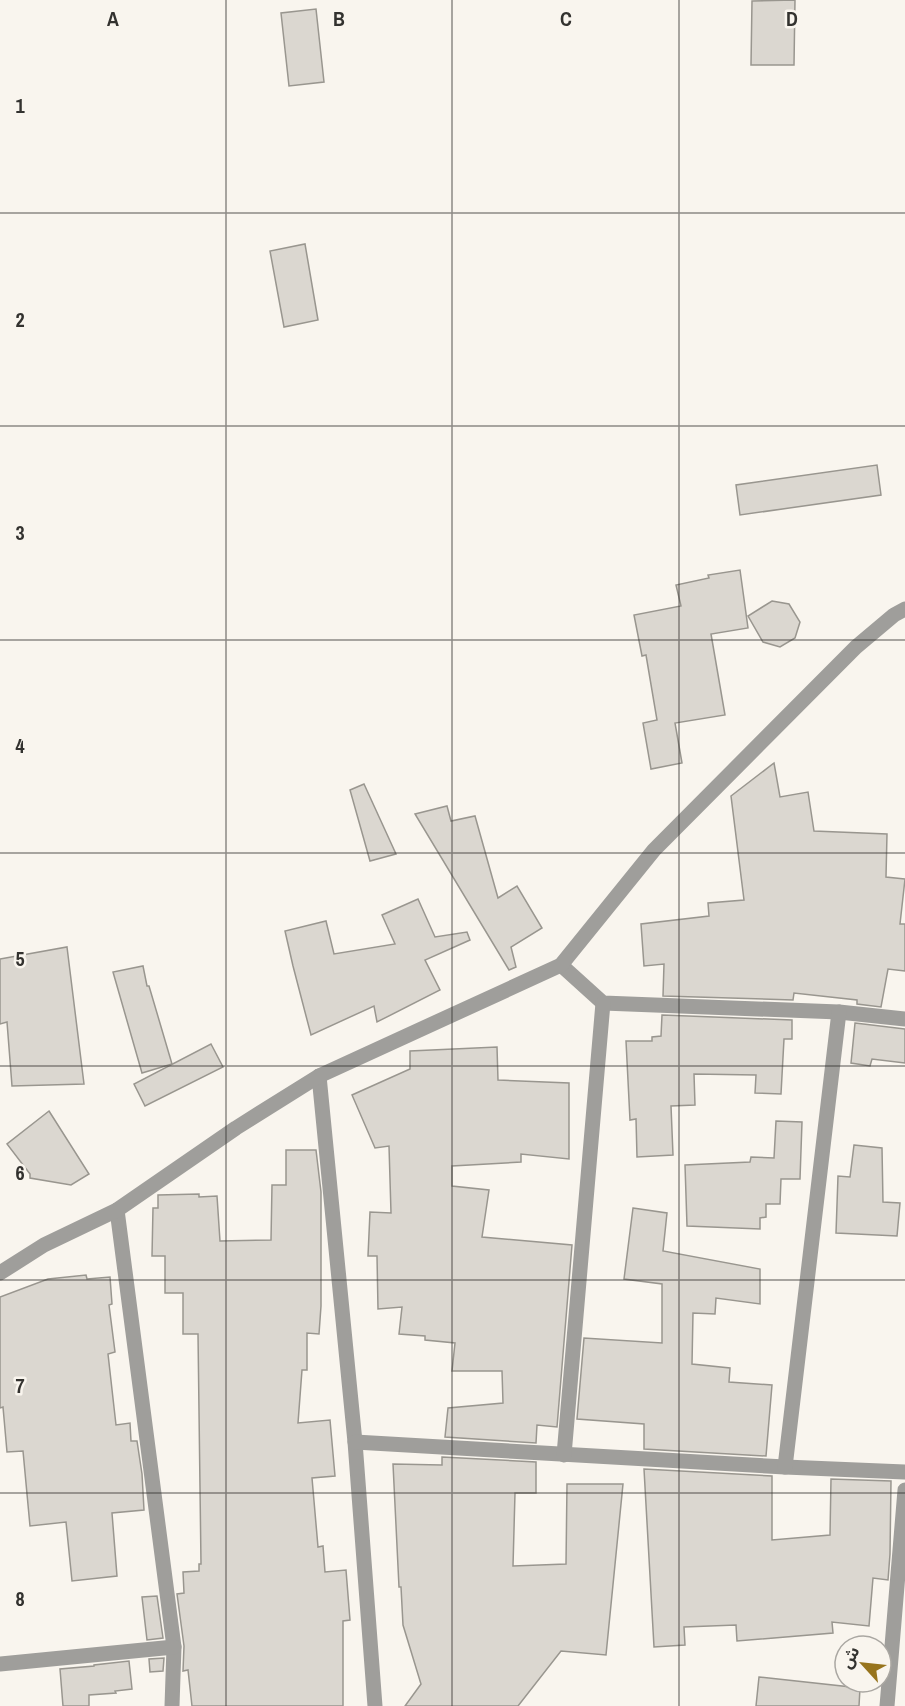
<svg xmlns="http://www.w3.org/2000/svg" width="905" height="1706" font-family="'Archivo Narrow','Noto Sans Arabic',sans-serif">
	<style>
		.building { fill: #dbd7d0; stroke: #99968f; stroke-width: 1.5 }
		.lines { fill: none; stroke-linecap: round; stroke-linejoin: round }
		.minor { stroke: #9f9e9b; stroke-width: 15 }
		.grid { fill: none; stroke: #33322f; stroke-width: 1.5; stroke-opacity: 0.55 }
		.grid-label { font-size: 20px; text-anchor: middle; font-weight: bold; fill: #33322f; stroke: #f9f5ee; stroke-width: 5; stroke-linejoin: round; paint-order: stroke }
	</style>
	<rect width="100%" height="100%" fill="#f9f5ee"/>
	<!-- building -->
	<g class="building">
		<polygon points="795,0 794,65 751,65 752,1"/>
		<polygon points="316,9 324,82 289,86 281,13"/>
		<polygon points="305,244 318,320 284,327 270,251"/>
		<polygon points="877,465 881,495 740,515 736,485"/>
		<polygon points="740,570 748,628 711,634 725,715 675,723 682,763 651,769 643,723 657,720 646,655 642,656 634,615 681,606 676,585 709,578 708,575"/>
		<polygon points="772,601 789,604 800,622 795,638 780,647 763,642 748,616"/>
		<polygon points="774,763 780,797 808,792 814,831 887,834 886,877 905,879 900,924 905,924 905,971 888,969 881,1007 857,1004 857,1000 794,993 793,1000 663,996 664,964 644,966 641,924 709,916 708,903 744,900 731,796"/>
		<polygon points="364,784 396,854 370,861 350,790"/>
		<polygon points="447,806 451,821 475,816 498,898 517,886 542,928 511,947 516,967 509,970 415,814"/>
		<polygon points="418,899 435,937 467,932 470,940 425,960 440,990 377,1022 374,1006 311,1035 293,966 285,931 326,921 334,954 395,944 382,915"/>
		<polygon points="67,947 84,1084 12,1086 7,1022 0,1024 0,959"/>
		<polygon points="143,966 147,986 149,986 172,1064 142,1073 113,972"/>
		<polygon points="662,1015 792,1020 792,1039 784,1039 781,1094 755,1093 756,1075 694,1074 695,1105 671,1106 673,1155 637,1157 636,1119 630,1120 626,1041 652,1041 652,1037 661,1036"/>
		<polygon points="855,1023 905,1029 905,1063 872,1059 870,1066 851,1063"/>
		<polygon points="211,1044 223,1067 145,1106 134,1084"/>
		<polygon points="497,1047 498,1080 569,1083 569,1159 521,1154 521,1162 452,1166 452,1186 489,1190 482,1237 572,1245 557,1427 537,1425 536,1443 445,1437 448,1408 503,1403 502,1371 452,1371 455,1343 425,1340 425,1336 399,1334 402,1307 378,1309 377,1256 368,1256 370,1212 391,1213 389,1146 375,1148 352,1095 410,1069 410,1051"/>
		<polygon points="49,1111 89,1174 71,1185 30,1178 30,1174 7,1144"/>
		<polygon points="776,1121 802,1122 800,1179 781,1179 780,1204 766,1204 766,1217 760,1218 760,1229 687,1226 685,1165 750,1162 751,1157 774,1158"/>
		<polygon points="854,1145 882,1148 883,1202 900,1203 897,1236 836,1233 838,1176 850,1177"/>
		<polygon points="286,1150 316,1150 321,1192 321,1306 319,1334 307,1333 307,1370 302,1370 298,1423 330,1420 335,1476 312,1478 318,1547 323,1546 325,1572 346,1570 350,1620 343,1621 343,1706 192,1706 188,1670 183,1671 184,1646 177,1594 184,1593 183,1572 199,1571 199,1564 201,1564 198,1334 183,1334 183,1293 165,1293 165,1256 152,1256 153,1208 158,1208 158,1195 199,1194 199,1197 217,1196 220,1241 271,1240 272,1185 286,1185"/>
		<polygon points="633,1208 667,1213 663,1251 760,1269 760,1304 716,1298 715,1314 693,1313 692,1364 730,1368 729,1382 772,1385 766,1456 644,1449 644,1424 577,1419 584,1338 662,1343 662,1284 624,1279"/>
		<polygon points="86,1275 87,1279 110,1277 112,1304 109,1305 115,1352 108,1354 116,1425 130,1423 131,1441 137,1441 142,1474 144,1510 112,1513 117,1576 72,1581 66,1522 30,1526 23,1451 7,1452 3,1407 0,1408 0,1297 48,1279"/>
		<polygon points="442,1457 536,1462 536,1493 515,1493 513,1566 566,1564 567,1484 623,1484 606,1655 561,1651 518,1706 405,1706 421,1684 403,1625 401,1587 399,1587 393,1464 442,1465"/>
		<polygon points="644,1469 772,1476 772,1540 830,1535 831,1479 891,1481 890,1554 888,1580 873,1578 869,1626 832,1622 833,1633 737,1641 736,1625 684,1627 685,1645 654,1647"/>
		<polygon points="157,1596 163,1638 147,1640 142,1597"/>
		<polygon points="164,1658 163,1671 150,1672 149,1659"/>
		<polygon points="129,1661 132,1689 115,1691 116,1693 89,1695 89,1706 63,1706 60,1669 94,1666 94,1665"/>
		<polygon points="759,1677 860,1688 859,1706 756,1706"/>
	</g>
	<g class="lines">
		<!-- minor -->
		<g class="minor">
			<polyline points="561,965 603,1003 839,1012 905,1019"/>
			<polyline points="319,1076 355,1442 375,1706"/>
			<polyline points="117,1210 174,1647 172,1706"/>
			<polyline points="0,1273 44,1245 117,1210 236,1128 319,1076 561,965 654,850 856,647 894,615 905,609"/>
			<polyline points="355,1442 785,1467 905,1472"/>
			<polyline points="564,1455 603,1003"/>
			<polyline points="785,1467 839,1012"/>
			<polyline points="0,1664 174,1647"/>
			<polyline points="887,1706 905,1490"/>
		</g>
	</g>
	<!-- grid -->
	<path class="grid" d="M226,0V1706M452,0V1706M679,0V1706M0,213H905M0,426H905M0,640H905M0,853H905M0,1066H905M0,1280H905M0,1493H905"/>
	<g class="grid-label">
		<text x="113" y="26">A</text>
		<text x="339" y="26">B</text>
		<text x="566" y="26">C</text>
		<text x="792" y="26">D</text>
		<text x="20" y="113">1</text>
		<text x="20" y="327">2</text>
		<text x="20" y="540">3</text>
		<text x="20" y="753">4</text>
		<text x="20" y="966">5</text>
		<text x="20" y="1180">6</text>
		<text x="20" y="1393">7</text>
		<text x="20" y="1606">8</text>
	</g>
	<!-- north arrow -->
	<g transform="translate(863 1664) rotate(297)"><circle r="28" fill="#f9f5ee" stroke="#aaa7a2" stroke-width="1.5"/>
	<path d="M0-4.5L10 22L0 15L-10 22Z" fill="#97741d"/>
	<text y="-9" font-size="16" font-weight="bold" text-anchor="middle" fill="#33322f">ش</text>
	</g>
</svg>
